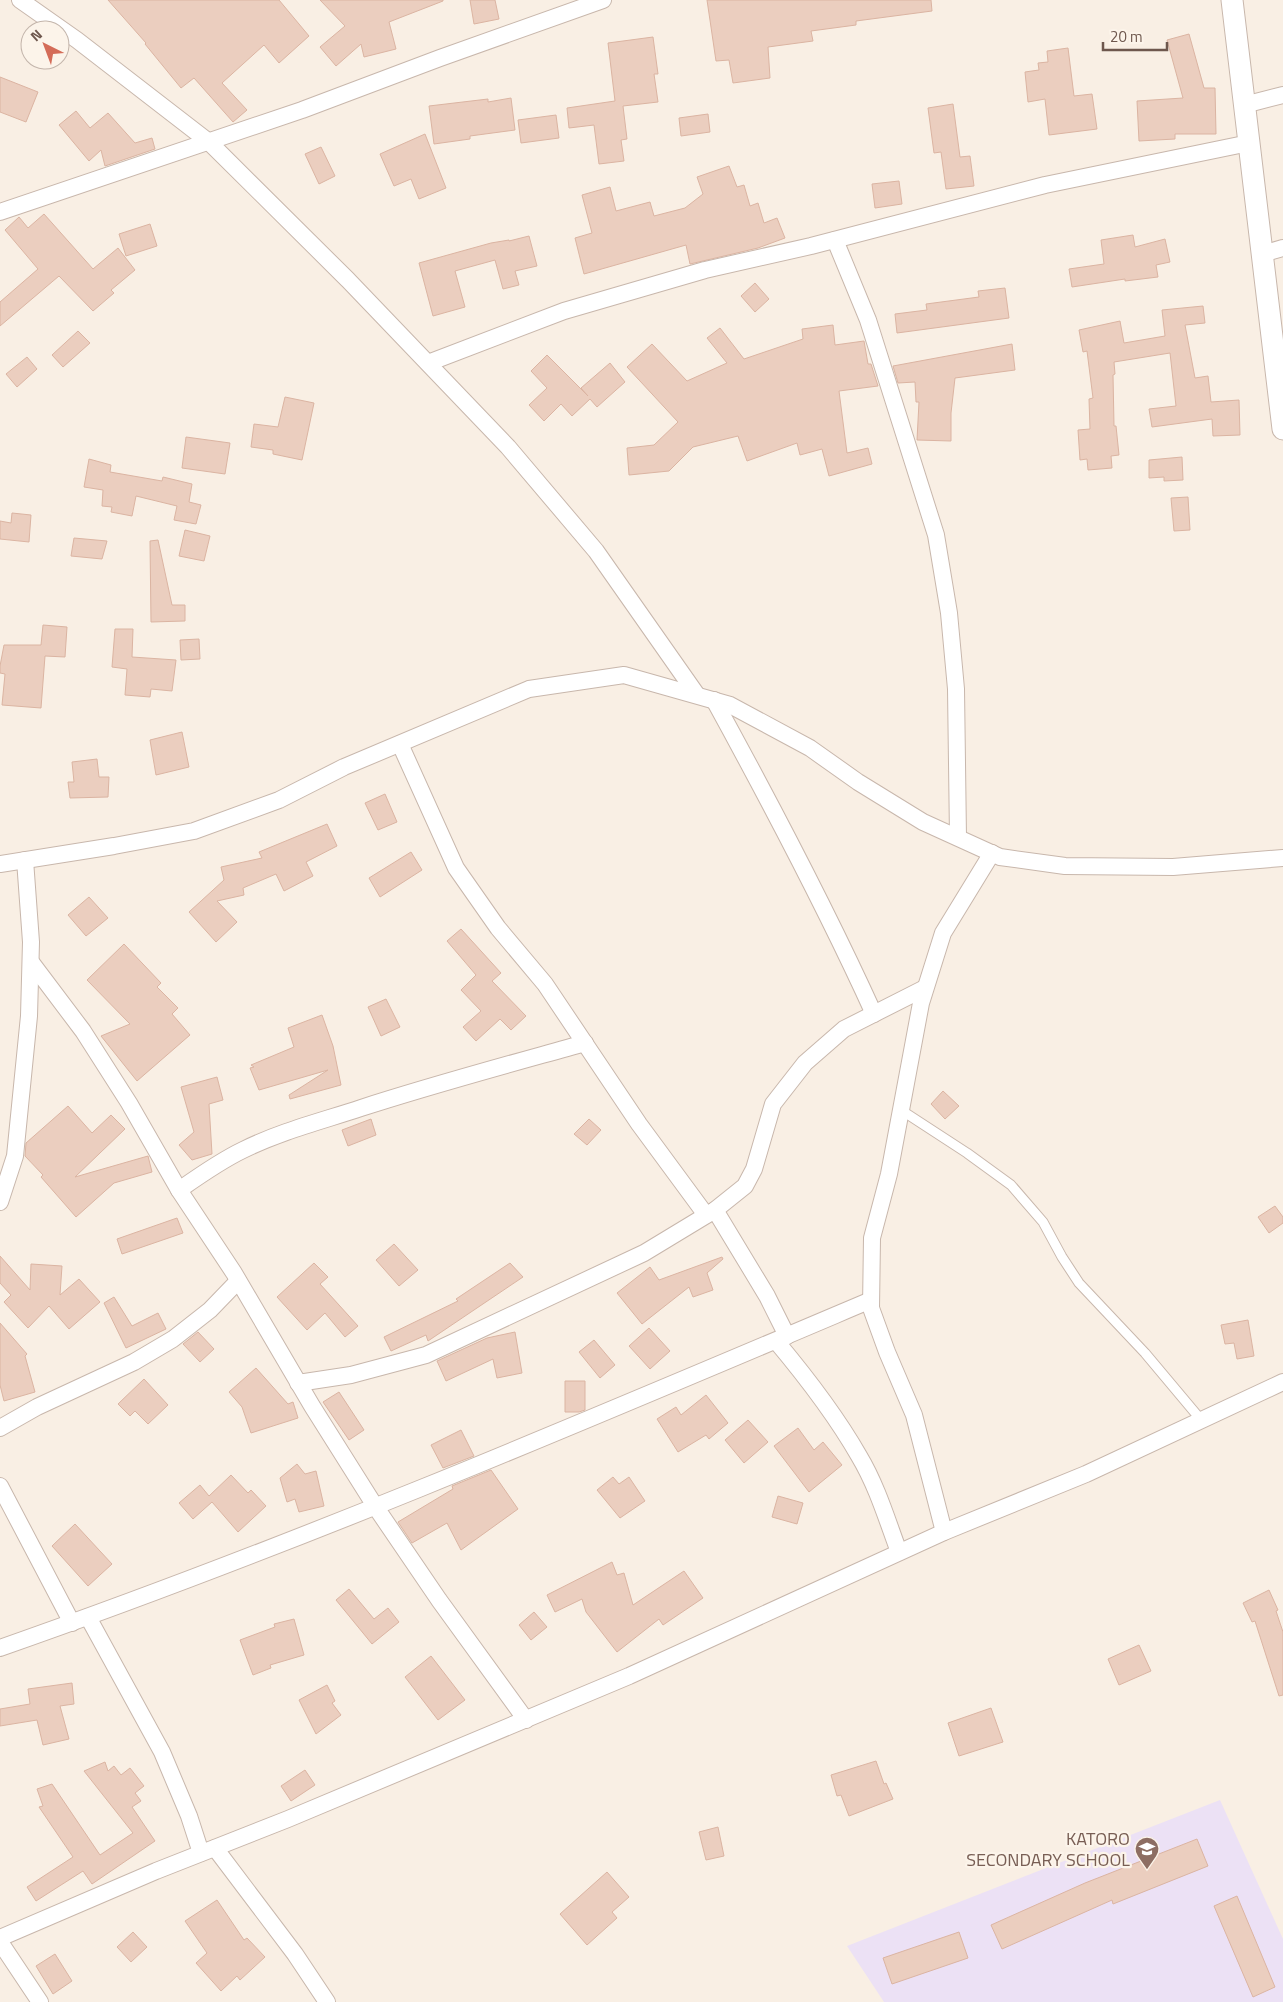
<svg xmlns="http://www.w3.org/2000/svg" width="1283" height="2002" font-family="'Titillium Web',sans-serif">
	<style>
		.education { fill: #ece1f5 }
		.building { fill: #ebcebf; stroke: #dbb4a2 }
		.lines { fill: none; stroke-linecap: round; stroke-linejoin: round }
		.service-casing { stroke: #c8b7ac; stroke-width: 11 }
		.minor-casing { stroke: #c8b7ac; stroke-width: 18 }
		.tertiary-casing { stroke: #c8b7ac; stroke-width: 23 }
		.service { stroke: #fff; stroke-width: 9 }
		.minor { stroke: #fff; stroke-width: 16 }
		.tertiary { stroke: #fff; stroke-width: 21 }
		.labels { text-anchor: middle; stroke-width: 4.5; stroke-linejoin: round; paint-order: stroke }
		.education-label { font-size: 18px; fill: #785e54; stroke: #fcf4ea; text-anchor: end }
	</style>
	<rect width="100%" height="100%" fill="#f9efe4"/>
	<!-- education -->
	<polygon class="education" points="1220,1800 1283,1939 1283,2002 884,2002 847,1946"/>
	<!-- building -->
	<g class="building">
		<polygon points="108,0 279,0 309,36 279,63 264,45 222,83 247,110 233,122 194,78 181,88 145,44 146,43"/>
		<polygon points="320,0 443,0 443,1 389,22 396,49 364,57 361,44 336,66 320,47 345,26"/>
		<polygon points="470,0 495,0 499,19 474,24"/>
		<polygon points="707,0 931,0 932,11 856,21 856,25 811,31 813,41 768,47 770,78 733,83 729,60 716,61"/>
		<polygon points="1189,34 1204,88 1215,88 1216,134 1175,134 1175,139 1139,141 1137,101 1183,98 1167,40"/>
		<polygon points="653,37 658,74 654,74 658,102 623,106 627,139 621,140 624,161 599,164 594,125 569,128 567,108 615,101 608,43"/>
		<polygon points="1068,48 1074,96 1092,94 1097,129 1049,135 1045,99 1028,102 1025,72 1039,70 1038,63 1048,62 1047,51"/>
		<polygon points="0,77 38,92 26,122 0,112"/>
		<polygon points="511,98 515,130 470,136 470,139 434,144 429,106 488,99 488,102"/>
		<polygon points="953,104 960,157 970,156 974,186 946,189 941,152 934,153 928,108"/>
		<polygon points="76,111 90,128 108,113 135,143 152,138 155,149 105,166 101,150 89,161 59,125"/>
		<polygon points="708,114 710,132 681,136 679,118"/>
		<polygon points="556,115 559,138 521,143 518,120"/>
		<polygon points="425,134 446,188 419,199 411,179 394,186 380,154"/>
		<polygon points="321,147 335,176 319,184 305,154"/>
		<polygon points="729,166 737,187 744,185 750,206 758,203 764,223 777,218 785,238 758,248 690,264 686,245 584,274 575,238 592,233 582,195 610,187 616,211 650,202 654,216 685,208 703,194 697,177"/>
		<polygon points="899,181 902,204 875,208 872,184"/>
		<polygon points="44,214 93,269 118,248 135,270 111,290 114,293 93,311 59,276 0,326 0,302 38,269 5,230 19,217 28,228"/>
		<polygon points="150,224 157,246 126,256 119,234"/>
		<polygon points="1133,235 1135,247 1165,239 1170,262 1156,265 1158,277 1125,281 1125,279 1072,287 1069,269 1104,264 1101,240"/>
		<polygon points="529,236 537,266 515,271 519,285 503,289 495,260 455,271 465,307 433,316 419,263 491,243 509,240 509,241"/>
		<polygon points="755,283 769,299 755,312 741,296"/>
		<polygon points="1005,288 1009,318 897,333 895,314 927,310 926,304 979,297 978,291"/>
		<polygon points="1203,306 1205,323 1185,325 1195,378 1208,376 1211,402 1239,400 1240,435 1213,436 1212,419 1152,427 1149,409 1176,406 1170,353 1114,362 1115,374 1113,375 1114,426 1116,426 1119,455 1111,456 1112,468 1088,470 1087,459 1080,460 1078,430 1090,429 1089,399 1093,398 1087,351 1083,352 1079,330 1120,321 1124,343 1165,336 1162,310"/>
		<polygon points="833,325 835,345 864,341 868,364 871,364 878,386 839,391 847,453 868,448 872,464 829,476 822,449 800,455 797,443 747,461 738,436 693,447 669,471 629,475 627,448 654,445 678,422 627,367 652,344 687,381 727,363 707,338 720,328 744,359 803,339 802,329"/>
		<polygon points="78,331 90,343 63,367 52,355"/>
		<polygon points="1012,344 1015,370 955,378 951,413 951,441 917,440 919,402 916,402 915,382 898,383 893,366"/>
		<polygon points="547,355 588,396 581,388 610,363 625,382 597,407 590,399 572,416 561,404 544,421 529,405 547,388 531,371"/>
		<polygon points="27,357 37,369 17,387 6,374"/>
		<polygon points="285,397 314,403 302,460 273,454 273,450 251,447 254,424 278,427"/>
		<polygon points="186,437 230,443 225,474 182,468"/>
		<polygon points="1182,457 1183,480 1164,481 1164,477 1149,478 1149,460"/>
		<polygon points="89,459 111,465 110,472 162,481 163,477 192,484 189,502 201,505 196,524 174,520 177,506 136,496 132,516 111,512 112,507 102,506 103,490 84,487"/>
		<polygon points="1188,497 1190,530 1174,531 1171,498"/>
		<polygon points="12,513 31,515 29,542 0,539 0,521 11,523"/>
		<polygon points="185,530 210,536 204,561 179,556"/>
		<polygon points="74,538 107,541 102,559 71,556"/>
		<polygon points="158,540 172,605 185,605 185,621 151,622 150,541"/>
		<polygon points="43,625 67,627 65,657 45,656 41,708 2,705 5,674 0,673 0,666 4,645 41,645"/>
		<polygon points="115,629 133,629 132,657 176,660 172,691 151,689 150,697 125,695 127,669 112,667"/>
		<polygon points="199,639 200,659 181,660 180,640"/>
		<polygon points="182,732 189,767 156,775 150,740"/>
		<polygon points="97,759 99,777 109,777 108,797 70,798 68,782 74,782 72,762"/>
		<polygon points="385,794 397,822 378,830 365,803"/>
		<polygon points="327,824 337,846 306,862 313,876 284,891 276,874 243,888 244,895 217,901 237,922 216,942 189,912 224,880 221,867 262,858 259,852"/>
		<polygon points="411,852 422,870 380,897 369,878"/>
		<polygon points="89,897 108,918 86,936 68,915"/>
		<polygon points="461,929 501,973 492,981 526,1016 511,1030 500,1019 476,1041 463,1027 481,1011 461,990 476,975 447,941"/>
		<polygon points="124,944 161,983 157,987 178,1008 172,1014 190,1035 137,1081 101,1036 130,1024 87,980"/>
		<polygon points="386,999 400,1027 381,1036 368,1007"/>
		<polygon points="322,1015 333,1046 341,1085 290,1099 289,1095 328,1070 259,1090 250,1068 254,1067 251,1065 294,1047 288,1028"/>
		<polygon points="217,1077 223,1100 209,1104 212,1154 192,1160 179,1145 194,1132 181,1087"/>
		<polygon points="943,1091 959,1106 945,1119 931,1104"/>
		<polygon points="68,1106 92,1133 111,1115 125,1129 75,1177 148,1156 152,1172 114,1183 76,1217 41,1177 43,1175 25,1156 26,1143"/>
		<polygon points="371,1119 376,1135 348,1146 342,1130"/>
		<polygon points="589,1119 601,1130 587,1145 574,1134"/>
		<polygon points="1275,1206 1283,1217 1283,1223 1269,1233 1258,1217"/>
		<polygon points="177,1218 183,1233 122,1254 117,1239"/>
		<polygon points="394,1244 418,1270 399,1286 376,1260"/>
		<polygon points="0,1256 30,1290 31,1264 62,1266 60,1295 79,1279 100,1302 69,1329 49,1306 28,1328 4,1302 11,1295 0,1283"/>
		<polygon points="722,1257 723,1259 707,1273 713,1290 693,1297 689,1287 642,1324 617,1293 650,1267 659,1280"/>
		<polygon points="314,1263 328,1277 320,1284 358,1326 345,1337 325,1313 307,1330 277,1297"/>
		<polygon points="510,1263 523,1277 428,1341 426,1335 391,1351 384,1337 458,1301 456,1299"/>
		<polygon points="114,1297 132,1326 158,1313 166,1329 126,1348 104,1303"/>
		<polygon points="1248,1320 1254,1356 1237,1359 1234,1343 1225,1344 1221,1325"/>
		<polygon points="0,1323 27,1354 25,1356 35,1392 4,1401 0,1385"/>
		<polygon points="649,1328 670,1351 650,1369 629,1346"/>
		<polygon points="198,1332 214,1349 200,1362 183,1344"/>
		<polygon points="515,1332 522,1373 497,1378 493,1359 446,1381 437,1361 487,1338"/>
		<polygon points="594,1340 615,1365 600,1378 579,1352"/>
		<polygon points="256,1368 288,1404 293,1402 298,1418 251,1433 242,1407 229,1392"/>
		<polygon points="144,1379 168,1405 148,1424 135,1411 130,1416 118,1404"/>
		<polygon points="565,1381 585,1381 585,1410 579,1412 565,1412"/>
		<polygon points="339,1392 364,1430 349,1440 323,1402"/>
		<polygon points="706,1395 728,1423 709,1439 706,1435 678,1452 657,1419 676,1407 681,1415"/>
		<polygon points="748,1420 768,1442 744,1463 725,1440"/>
		<polygon points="798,1428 814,1450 823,1442 842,1465 809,1492 774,1446"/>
		<polygon points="461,1430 474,1456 443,1468 431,1445"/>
		<polygon points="297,1464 305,1474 316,1471 324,1506 299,1512 295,1499 287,1502 280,1478"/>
		<polygon points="491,1470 518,1509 461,1550 447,1523 412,1543 398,1522 453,1489 452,1486"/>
		<polygon points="231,1475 248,1493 251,1490 266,1506 238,1532 212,1502 193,1519 179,1503 200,1485 209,1496"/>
		<polygon points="613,1477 619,1484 629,1477 645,1501 620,1518 597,1490"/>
		<polygon points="778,1496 803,1503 797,1524 772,1517"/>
		<polygon points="75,1524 112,1564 88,1586 52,1546"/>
		<polygon points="612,1562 617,1575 624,1573 633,1605 684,1571 703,1598 663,1625 659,1619 617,1652 586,1612 582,1599 555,1612 547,1595"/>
		<polygon points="349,1589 374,1619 388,1608 399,1622 372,1644 336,1600"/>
		<polygon points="1269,1590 1278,1610 1276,1611 1283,1632 1283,1695 1279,1696 1255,1621 1252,1622 1243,1603"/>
		<polygon points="534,1612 547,1627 531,1640 519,1625"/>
		<polygon points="294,1619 304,1655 270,1665 271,1668 253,1675 240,1640 275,1627 274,1624"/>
		<polygon points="1139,1645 1151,1671 1119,1685 1108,1659"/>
		<polygon points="431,1656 465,1700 438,1720 405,1677"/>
		<polygon points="72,1683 74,1704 60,1706 69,1739 43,1745 37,1720 0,1726 0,1709 30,1704 28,1689"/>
		<polygon points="327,1685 335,1701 332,1703 341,1715 316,1734 299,1700"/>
		<polygon points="991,1708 1003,1742 959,1756 948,1723"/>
		<polygon points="876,1761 884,1784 886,1783 893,1799 849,1816 841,1795 837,1796 831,1775"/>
		<polygon points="105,1762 108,1771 114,1766 121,1775 130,1768 144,1786 135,1793 141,1801 132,1807 155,1841 92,1884 83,1871 36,1901 27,1887 73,1857 39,1807 43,1806 37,1789 52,1784 100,1855 133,1833 84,1771"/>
		<polygon points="305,1770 315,1785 291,1801 281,1786"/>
		<polygon points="718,1827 724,1856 706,1860 699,1832"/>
		<polygon points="1197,1839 1208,1866 1113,1904 1112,1900 1002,1949 991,1925 1085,1883"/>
		<polygon points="607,1872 629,1897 612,1912 617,1918 587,1945 560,1914"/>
		<polygon points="1237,1896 1275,1987 1253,1997 1214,1906"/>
		<polygon points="217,1900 244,1940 247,1938 265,1957 240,1980 237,1976 221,1991 196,1963 207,1953 185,1921"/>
		<polygon points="133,1932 147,1947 131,1962 117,1947"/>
		<polygon points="959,1932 968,1958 892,1984 883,1958"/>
		<polygon points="55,1954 72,1981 53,1994 36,1966"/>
	</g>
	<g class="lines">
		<defs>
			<polyline id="service" points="901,1110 967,1153 1011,1185 1043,1222 1062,1257 1079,1283 1145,1353 1202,1421"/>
			<g id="minor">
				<polyline points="20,0 77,40 209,142 348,280 508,447 596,551 697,695"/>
				<polyline points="1244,105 1283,95"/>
				<polyline points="0,212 302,110 440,58 603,0"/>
				<polyline points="835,240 868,320 936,535 949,613 956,689 958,837"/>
				<polyline points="1262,254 1283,248"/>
				<polyline points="428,363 564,311 705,270 811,246 1045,185 1249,143"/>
				<path d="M714,700C771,804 825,906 874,1014"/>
				<polyline points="400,744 456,868 498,928 545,984 639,1124 706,1215"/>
				<polyline points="0,864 114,846 194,831 279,800 344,767 529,689 624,675 730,705 810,748 858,782 923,822 1000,857 1065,866 1173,867 1283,858"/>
				<polyline points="31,962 83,1031 129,1103 179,1190 234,1273 312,1406 375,1506 439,1600 526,1720"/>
				<path d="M179,1190C199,1176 220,1161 243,1150C281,1131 322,1121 361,1108C435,1084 510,1064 585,1043"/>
				<polyline points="0,1202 15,1156 29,1016 31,942 25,860"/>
				<polyline points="715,1210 767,1296 787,1336"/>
				<path d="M776,1341C807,1378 835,1414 859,1456C877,1486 887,1520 899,1552"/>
				<polyline points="298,1383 351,1375 426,1355 644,1253 715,1210 745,1186 754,1169 773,1104 805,1063 844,1029 925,988"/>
				<polyline points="0,1428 37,1407 134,1362 173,1339 210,1310 238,1281"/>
				<polyline points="0,1486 72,1623"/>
				<polyline points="944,1532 914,1415 887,1352 871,1308 872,1238 889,1174 921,1003 943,933 992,853"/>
				<polyline points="88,1617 162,1752 189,1816 201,1853"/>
				<path d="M0,1648C295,1545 583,1422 871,1300"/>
				<polyline points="215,1848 295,1954 327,2002"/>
				<polyline points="0,1938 156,1871 288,1819 629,1676 944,1532 1086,1474 1283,1382"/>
				<polyline points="0,1942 40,2002"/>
			</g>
			<polyline id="tertiary" points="1232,0 1283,429"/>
		</defs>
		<!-- service casing -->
		<use href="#service" class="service-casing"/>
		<!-- minor casing -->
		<use href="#minor" class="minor-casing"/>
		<!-- tertiary casing -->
		<use href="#tertiary" class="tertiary-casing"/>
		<!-- service -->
		<use href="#service" class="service"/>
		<!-- minor -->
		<use href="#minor" class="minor"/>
		<!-- tertiary -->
		<use href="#tertiary" class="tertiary"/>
	</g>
	<!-- icons -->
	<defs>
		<symbol id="school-pin" viewBox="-11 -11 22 30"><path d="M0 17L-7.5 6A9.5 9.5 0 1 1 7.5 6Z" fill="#8d6e63" stroke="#fcf4ea"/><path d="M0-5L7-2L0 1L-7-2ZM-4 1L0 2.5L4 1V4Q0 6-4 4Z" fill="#fff"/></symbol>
	</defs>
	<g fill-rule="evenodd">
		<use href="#school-pin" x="1133" y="1835" width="28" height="38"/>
	</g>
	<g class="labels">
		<!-- education labels -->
		<g class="education-label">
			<text x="1130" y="1845">KATORO<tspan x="1130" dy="21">SECONDARY SCHOOL</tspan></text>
		</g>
	</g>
	<!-- north arrow -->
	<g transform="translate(45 45) rotate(318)"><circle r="24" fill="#fcf4ea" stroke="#c3b5ab"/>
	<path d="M0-4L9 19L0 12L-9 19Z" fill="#d46c58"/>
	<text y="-8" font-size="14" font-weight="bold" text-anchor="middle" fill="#6e574d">N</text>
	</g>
	<!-- scale -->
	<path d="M1103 42v8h64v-8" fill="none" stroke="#6e574d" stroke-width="2.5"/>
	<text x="1110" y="42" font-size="15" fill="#6e574d" stroke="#fcf4ea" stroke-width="4" paint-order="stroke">20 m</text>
</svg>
